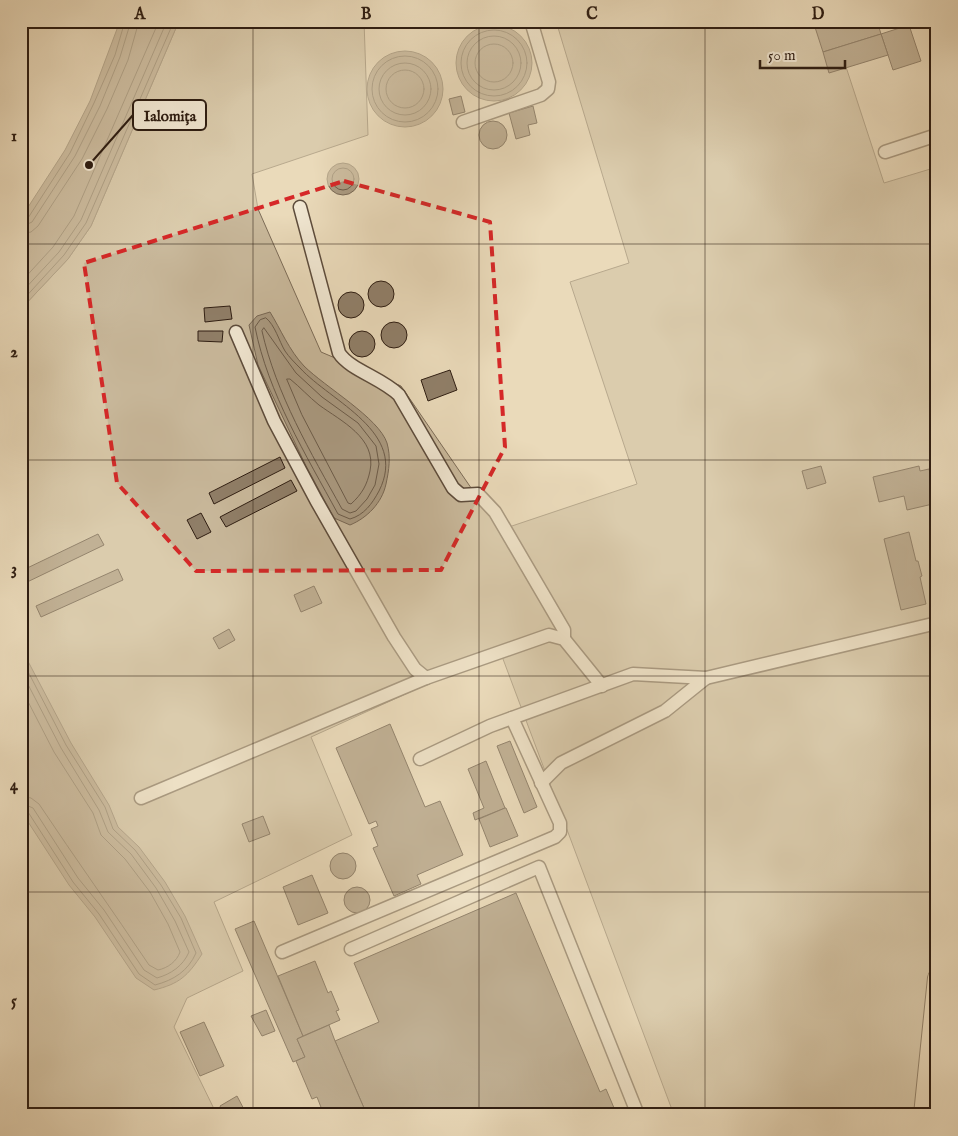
<svg xmlns="http://www.w3.org/2000/svg" width="958" height="1136" font-family="'IM FELL English',serif">
	<style>
		.green { fill: #caba9d; stroke: #7c6c58 }
		.water { fill: #aa9a81; stroke: #786855 }
		.lines { fill: none; stroke-linecap: round; stroke-linejoin: round }
		.shore { stroke: #6c5c4a; stroke-width: 1 }
		.building { fill: #907f69; stroke: #2e1d12 }
		.minor-casing { stroke: #5d4c3c; stroke-width: 15 }
		.highway-casing { stroke: #2e1d12; stroke-width: 20 }
		.minor { stroke: #f1e7d2; stroke-width: 12 }
		.highway { stroke: #eadaba; stroke-width: 18 }
		.marked { fill: none; stroke: #d62828; stroke-width: 4; stroke-dasharray: 10 6; stroke-linejoin: round }
		.grid { fill: none; stroke: #2e1d12; stroke-width: 1; stroke-opacity: 0.55 }
		.leader { fill: none; stroke: #2e1d12; stroke-width: 2 }
		.callout-dot { fill: #2e1d12; stroke: #f1e7d2; stroke-width: 2 }
		.callout { fill: #f1e7d2; stroke: #2e1d12; stroke-width: 2 }
		.callout-label { font-size: 15px; text-anchor: middle; font-weight: bold; fill: #2e1d12 }
		.neatline { fill: none; stroke: #2e1d12; stroke-width: 2 }
		.grid-label { font-size: 16px; text-anchor: middle; font-weight: bold; fill: #2e1d12 }
	</style>
	<rect width="100%" height="100%" fill="#eadaba"/>
	<filter id="stains"><feTurbulence type="fractalNoise" baseFrequency=".004" numOctaves="4"/><feColorMatrix values="0 0 0 0 .2 0 0 0 0 .09 0 0 0 0 .02 0 0 0 .5 -.17"/></filter>
	<radialGradient id="worn" r=".72"><stop offset=".6" stop-color="#630" stop-opacity="0"/><stop offset="1" stop-color="#630" stop-opacity=".3"/></radialGradient>
	<!-- green -->
	<polygon class="green" points="179,21 364,21 368,135 252,174 258,209 321,352 401,386 500,530 637,484 570,282 629,263 556,21 831,21 884,183 937,167 937,1115 674,1115 500,651 311,737 352,835 214,902 243,971 187,998 174,1027 217,1115 21,1115 21,309 68,259 91,226"/>
	<!-- water -->
	<g class="water">
		<polygon points="120,21 179,21 91,226 68,259 21,309 21,218 65,150 90,101"/>
		<circle cx="494" cy="63" r="38"/>
		<circle cx="405" cy="89" r="38"/>
		<circle cx="343" cy="179" r="16"/>
		<path d="M270,312C281,330 289,350 304,366C325,387 379,418 387,443C391,457 389,470 386,484C382,503 367,518 350,525L334,518L306,466L258,365L249,325L257,316Z"/>
		<path d="M21,648L71,743L109,805L118,827L139,847L165,882L185,916L202,954C188,976 179,984 154,990L136,978L95,917L69,885L21,811Z"/>
	</g>
	<g class="lines">
		<!-- shore -->
		<g class="shore">
			<circle cx="494" cy="63" r="33"/>
			<circle cx="494" cy="63" r="27"/>
			<circle cx="494" cy="63" r="19"/>
			<circle cx="405" cy="89" r="33"/>
			<circle cx="405" cy="89" r="26"/>
			<circle cx="405" cy="89" r="19"/>
			<circle cx="343" cy="179" r="11"/>
			<polyline points="21,220 28,218 70,153 94,103 115,55 125,21"/>
			<polyline points="21,227 32,222 75,156 100,106 120,57 131,21"/>
			<polyline points="21,234 31,232 38,226 82,159 107,109 128,60 139,21"/>
			<polyline points="21,282 53,247 74,216 159,21"/>
			<polyline points="21,293 59,252 81,220 167,21"/>
			<polyline points="21,302 64,255 86,223 174,21"/>
			<path d="M266,318C275,325 279,341 285,351C289,357 295,363 300,368C331,402 409,432 379,491C372,504 364,515 350,519L338,514C306,455 268,393 255,327L260,320Z"/>
			<path d="M264,328L296,373L322,397L358,423L376,446L379,464L375,485L367,499L356,511L350,513L342,509C311,453 276,394 262,331Z"/>
			<path d="M287,379H290C300,387 309,397 319,405C341,421 377,438 370,471C367,485 362,494 351,504L348,503L302,415Z"/>
			<path d="M21,658L66,745L105,807L113,829L135,850L161,885L181,918L196,953C188,971 174,980 155,985L139,974L99,914L73,882L28,812L21,810"/>
			<path d="M21,671L61,748L99,810L108,832L131,854L156,888L175,921L189,952C183,966 171,974 157,978L144,970L104,910L78,878L33,808L21,803"/>
			<path d="M21,688L54,752L93,813L101,835L125,859L150,892L168,924L180,952C177,961 168,968 158,970L149,965C113,911 75,858 39,804L31,798L21,796"/>
		</g>
	</g>
	<!-- building -->
	<g class="building">
		<polygon points="813,21 877,21 881,34 823,52"/>
		<polygon points="909,25 921,61 893,70 881,34"/>
		<polygon points="881,34 888,55 829,73 823,52"/>
		<polygon points="461,96 465,112 453,115 449,99"/>
		<polygon points="533,106 537,123 528,125 530,135 516,139 509,113"/>
		<circle cx="493" cy="135" r="14"/>
		<circle cx="381" cy="294" r="13"/>
		<circle cx="351" cy="305" r="13"/>
		<polygon points="230,306 232,319 205,322 204,308"/>
		<circle cx="394" cy="335" r="13"/>
		<polygon points="198,331 223,331 222,342 198,341"/>
		<circle cx="362" cy="344" r="13"/>
		<polygon points="450,370 457,390 428,401 421,380"/>
		<polygon points="280,457 285,468 214,504 209,493"/>
		<polygon points="821,466 826,483 807,489 802,471"/>
		<polygon points="919,466 920,471 929,469 937,503 907,510 904,496 879,502 873,477"/>
		<polygon points="291,480 297,491 226,527 220,517"/>
		<polygon points="201,513 211,532 197,539 187,520"/>
		<polygon points="909,532 916,561 918,561 922,576 920,577 926,604 901,610 884,539"/>
		<polygon points="98,534 104,545 23,584 21,571"/>
		<polygon points="118,569 123,580 41,617 36,606"/>
		<polygon points="314,586 322,603 301,612 294,595"/>
		<polygon points="229,629 235,640 219,649 213,638"/>
		<polygon points="390,724 425,807 440,801 463,855 417,875 421,884 394,896 373,848 378,846 371,829 378,826 376,821 369,824 336,748"/>
		<polygon points="510,741 537,807 524,813 497,746"/>
		<polygon points="486,761 505,808 475,820 473,813 484,808 468,769"/>
		<polygon points="505,808 506,808 518,836 490,847 479,819"/>
		<polygon points="263,816 270,834 249,842 242,824"/>
		<circle cx="343" cy="866" r="13"/>
		<polygon points="312,875 328,913 298,925 283,887"/>
		<circle cx="357" cy="900" r="13"/>
		<polygon points="516,893 600,1092 606,1089 617,1115 367,1115 335,1041 379,1022 354,963"/>
		<polygon points="254,921 303,1036 297,1039 305,1057 293,1062 235,929"/>
		<polygon points="315,961 328,993 331,991 339,1010 336,1011 340,1020 303,1036 278,976"/>
		<polygon points="266,1010 275,1031 262,1036 251,1016"/>
		<polygon points="204,1022 224,1066 200,1076 180,1032"/>
		<polygon points="329,1025 335,1041 367,1115 324,1115 317,1097 312,1099 296,1061 305,1057 297,1039"/>
		<polygon points="237,1096 247,1115 224,1115 220,1106"/>
	</g>
	<g class="lines">
		<defs>
			<g id="minor">
				<polyline points="463,122 541,95 548,89 549,82 531,21"/>
				<polyline points="885,152 937,135"/>
				<path d="M300,207L339,353C350,370 382,378 399,395L453,488L461,495L478,494L495,512L564,630V639"/>
				<polyline points="236,332 274,421 316,500 394,637 415,669 426,678"/>
				<polyline points="420,759 490,726 633,674 706,678 937,623"/>
				<polyline points="541,783 561,763 665,711 706,678"/>
				<polyline points="141,798 426,678 549,635 564,639 602,686"/>
				<polyline points="351,949 539,867 638,1115"/>
				<polyline points="282,952 555,837 560,832 560,823 512,718"/>
			</g>
			<polyline id="highway" points="923,1115 937,978"/>
		</defs>
		<!-- minor casing -->
		<use href="#minor" class="minor-casing"/>
		<!-- highway casing -->
		<use href="#highway" class="highway-casing"/>
		<!-- minor -->
		<use href="#minor" class="minor"/>
		<!-- highway -->
		<use href="#highway" class="highway"/>
	</g>
	<!-- marked area -->
	<path d="M0 0H958V1136H0ZM344,181L490,222L505,447L441,570L196,571L117,483L84,263Z" fill="#eadaba" fill-opacity=".55" fill-rule="evenodd"/>
	<path class="marked" d="M344,181L490,222L505,447L441,570L196,571L117,483L84,263Z"/>
	<!-- grid -->
	<path class="grid" d="M253,21V1115M479,21V1115M705,21V1115M21,244H937M21,460H937M21,676H937M21,892H937"/>
	<!-- callouts -->
	<path class="leader" d="M89 165L133 115"/>
	<circle class="callout-dot" cx="89" cy="165" r="5"/>
	<rect class="callout" x="133" y="100" width="73" height="30" rx="5"/>
	<g class="callout-label">
		<text x="170" y="121">Ialomița</text>
	</g>
	<!-- margin -->
	<rect width="958" height="1136" fill="none" stroke="#eadaba" stroke-width="55"/>
	<!-- scale -->
	<path d="M760 60v8h85v-8" fill="none" stroke="#2e1d12" stroke-width="2.5"/>
	<text x="768" y="60" font-size="15" fill="#2e1d12" stroke="#f1e7d2" stroke-width="4" paint-order="stroke">50 m</text>
	<rect x="28" y="28" width="902" height="1080" class="neatline"/>
	<g class="grid-label">
		<text x="140" y="19">A</text>
		<text x="366" y="19">B</text>
		<text x="592" y="19">C</text>
		<text x="818" y="19">D</text>
		<text x="14" y="141">1</text>
		<text x="14" y="357">2</text>
		<text x="14" y="574">3</text>
		<text x="14" y="790">4</text>
		<text x="14" y="1006">5</text>
	</g>
	<rect width="100%" height="100%" filter="url(#stains)"/>
	<rect width="100%" height="100%" fill="url(#worn)"/>
</svg>
